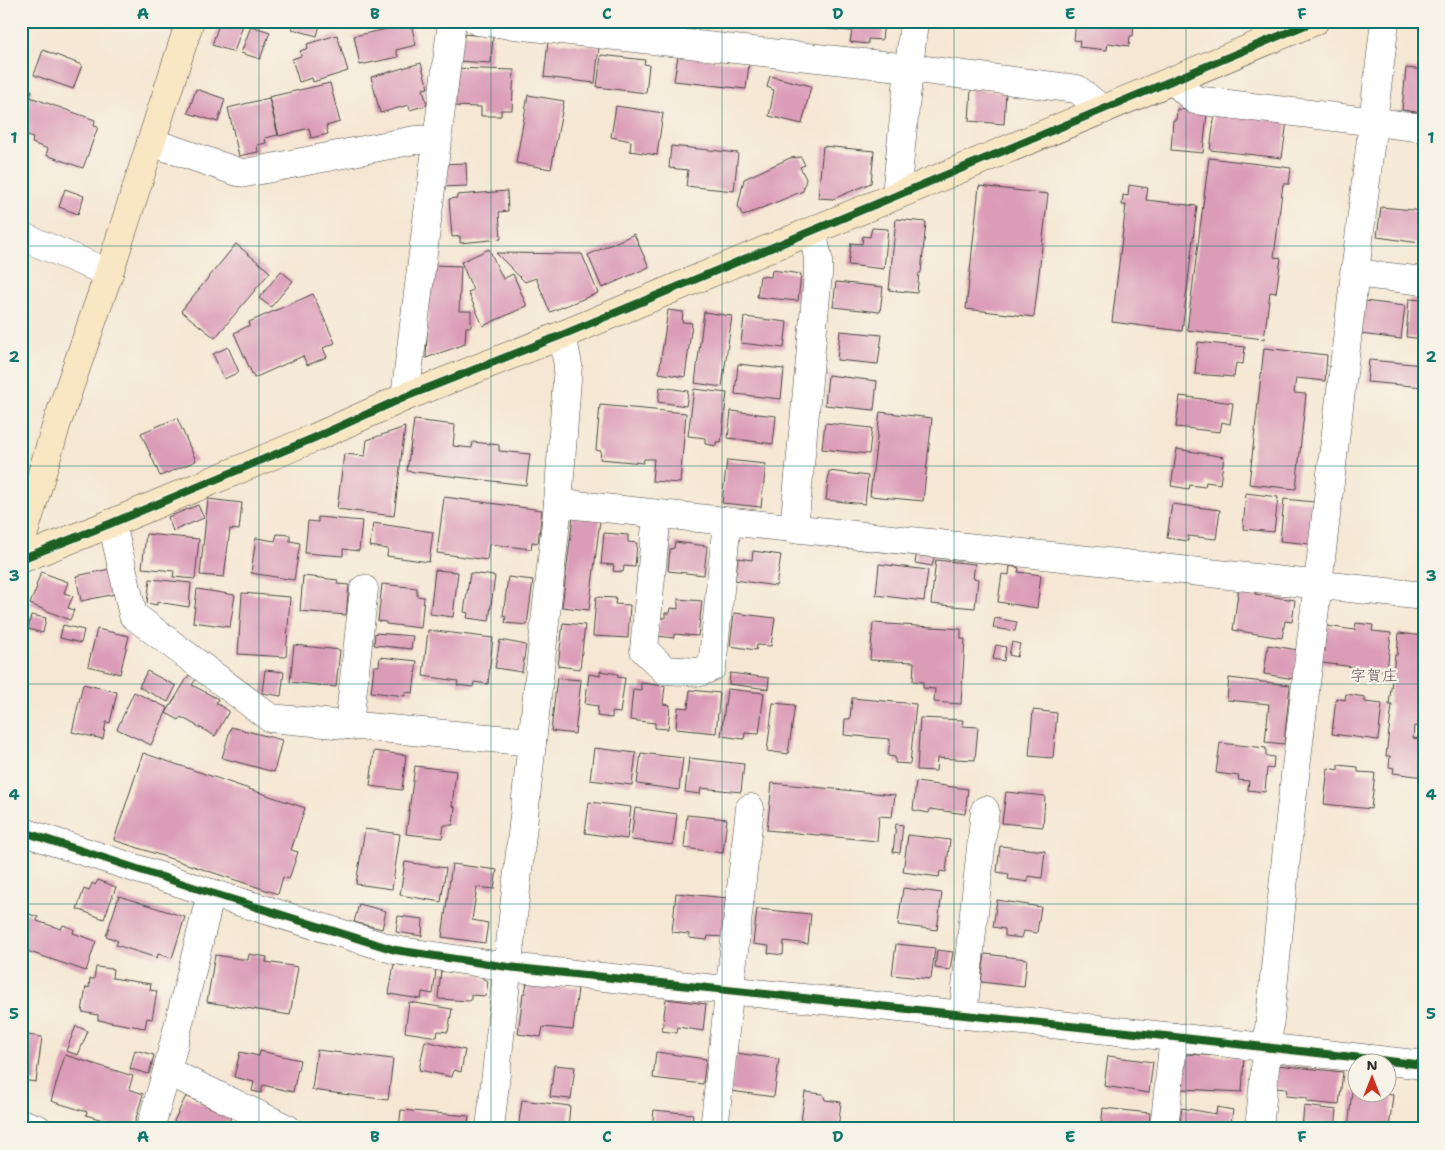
<svg xmlns="http://www.w3.org/2000/svg" width="1445" height="1150" font-family="'Shantell Sans','Klee One',sans-serif">
	<style>
		.building { fill: #db9cb7 }
		.lines { fill: none; stroke-linecap: round; stroke-linejoin: round }
		.street-casing { stroke: #494744; stroke-width: 29 }
		.secondary-casing { stroke: #494744; stroke-width: 29 }
		.street { stroke: #fff; stroke-width: 28 }
		.secondary { stroke: #f9e7c3; stroke-width: 28 }
		.cycleway-casing { stroke: #f7f3e8; stroke-width: 11 }
		.cycleway { stroke: #1b5e20; stroke-width: 8 }
		.grid { fill: none; stroke: #0f766e; stroke-width: 1; stroke-opacity: 0.55 }
		.labels { text-anchor: middle; stroke-width: 4.5; stroke-linejoin: round; paint-order: stroke }
		.quarter-label { font-size: 16px; fill: #69535c; stroke: #f7f3e8 }
		.neatline { fill: none; stroke: #0f766e; stroke-width: 2 }
		.grid-label { font-size: 16px; text-anchor: middle; font-weight: bold; fill: #0f766e }
	</style>
	<rect width="100%" height="100%" fill="#f7f3e8"/>
	<filter id="ink" filterUnits="userSpaceOnUse"><feTurbulence type="fractalNoise" baseFrequency=".02" numOctaves="2"/><feDisplacementMap in="SourceGraphic" scale="10" xChannelSelector="R" yChannelSelector="G"/><feConvolveMatrix kernelMatrix="1 2 1 2 8 2 1 2 1" color-interpolation-filters="sRGB"/></filter>
	<filter id="wash" filterUnits="userSpaceOnUse"><feTurbulence type="fractalNoise" baseFrequency=".0096" numOctaves="4" result="noise"/><feDisplacementMap in="SourceGraphic" scale="20" xChannelSelector="R" yChannelSelector="G"/><feGaussianBlur stdDeviation="1.12" result="paint"/><feColorMatrix in="noise" values="0 0 0 0 0 0 0 0 0 0 0 0 0 0 0 0 0 1.4 0 .05"/><feComposite in="paint" operator="in"/></filter>
	<g filter="url(#wash)">
		<rect width="100%" height="100%" fill="#f5e7d3"/>
		<g id="blocks">
			<!-- building -->
			<g class="building">
				<polygon points="220,21 244,22 234,52 212,45"/>
				<polygon points="294,21 321,21 317,36 292,29"/>
				<polygon points="683,21 698,21 698,26 683,25"/>
				<polygon points="828,21 884,21 882,40 868,39 868,44 850,42 852,31 827,29"/>
				<polygon points="1076,21 1134,21 1133,36 1130,36 1129,46 1108,43 1107,50 1079,47 1080,41 1074,40"/>
				<polygon points="411,24 416,45 396,50 398,57 360,65 354,36"/>
				<polygon points="251,26 270,32 260,59 241,53"/>
				<polygon points="457,34 493,36 491,63 456,61"/>
				<polygon points="337,35 348,71 313,82 312,78 299,82 292,59 301,56 300,51 308,48 307,44"/>
				<polygon points="548,41 599,47 595,83 544,77"/>
				<polygon points="43,50 82,65 73,89 34,75"/>
				<polygon points="601,55 645,60 644,64 649,65 646,93 597,87"/>
				<polygon points="678,56 749,64 746,89 674,81"/>
				<polygon points="421,63 428,88 423,89 427,105 410,110 409,105 380,113 371,77"/>
				<polygon points="453,68 514,70 512,110 501,110 501,116 481,116 481,107 452,106"/>
				<polygon points="1406,68 1424,70 1424,113 1402,110"/>
				<polygon points="770,76 811,86 802,124 769,116 774,90 767,87"/>
				<polygon points="330,83 340,122 326,126 328,134 311,138 309,128 279,136 269,97"/>
				<polygon points="21,87 32,90 30,97 95,120 94,126 98,127 83,168 46,155 48,149 32,143 33,138 21,134"/>
				<polygon points="196,89 225,99 218,122 188,113"/>
				<polygon points="971,89 1006,92 1004,124 969,121"/>
				<polygon points="528,95 564,101 551,169 516,163"/>
				<polygon points="269,98 278,135 265,138 266,143 257,145 258,152 239,156 228,108"/>
				<polygon points="616,106 663,113 657,155 630,151 631,141 611,137"/>
				<polygon points="1177,109 1207,112 1203,153 1171,150 1173,120 1176,120"/>
				<polygon points="1215,113 1287,121 1282,158 1210,150"/>
				<polygon points="671,146 738,153 734,191 686,186 688,170 669,168"/>
				<polygon points="823,146 874,151 871,183 833,199 818,198"/>
				<polygon points="801,157 805,165 800,167 806,179 803,191 743,216 738,206 744,179 790,158"/>
				<polygon points="1209,158 1291,168 1289,184 1283,184 1274,257 1281,258 1276,293 1270,292 1264,339 1187,330"/>
				<polygon points="466,163 467,186 441,187 440,164"/>
				<polygon points="1129,185 1148,188 1146,200 1197,206 1182,331 1112,322 1126,205 1122,205 1123,195 1128,196"/>
				<polygon points="979,186 1048,194 1034,317 966,309"/>
				<polygon points="65,189 84,196 78,214 59,207"/>
				<polygon points="507,191 508,211 499,212 501,239 460,243 460,236 452,237 449,199 457,198 457,195"/>
				<polygon points="1381,207 1423,211 1420,243 1377,237"/>
				<polygon points="896,219 926,222 921,273 919,273 917,293 889,290"/>
				<polygon points="872,228 888,229 884,269 848,265 851,243 862,244 863,236 870,237"/>
				<polygon points="634,234 649,267 602,288 588,255"/>
				<polygon points="236,244 270,272 215,338 181,311"/>
				<polygon points="489,249 503,279 513,274 527,306 483,326 468,292 473,290 461,262"/>
				<polygon points="496,253 582,254 598,293 550,312 536,278 525,282"/>
				<polygon points="430,265 461,266 459,311 471,311 471,327 466,327 465,344 426,358"/>
				<polygon points="772,270 801,274 798,301 757,297 760,276 771,277"/>
				<polygon points="281,271 293,281 271,307 259,298"/>
				<polygon points="836,282 883,287 880,312 833,307"/>
				<polygon points="313,294 335,343 323,348 327,357 307,365 303,356 254,378 234,333 250,325 249,322"/>
				<polygon points="1409,299 1424,300 1424,339 1406,337"/>
				<polygon points="1364,301 1405,306 1401,339 1360,334"/>
				<polygon points="668,310 683,312 682,322 692,323 685,377 659,373"/>
				<polygon points="704,312 732,316 722,387 695,383"/>
				<polygon points="744,317 787,322 784,348 741,343"/>
				<polygon points="840,331 882,335 878,364 837,360"/>
				<polygon points="1198,342 1245,347 1243,364 1236,363 1234,377 1195,374"/>
				<polygon points="228,347 239,372 224,379 213,354"/>
				<polygon points="1264,348 1327,355 1325,381 1296,378 1294,393 1306,394 1296,489 1249,484"/>
				<polygon points="1369,360 1424,365 1424,387 1367,382"/>
				<polygon points="738,364 784,369 781,399 735,394"/>
				<polygon points="828,375 877,381 874,410 825,405"/>
				<polygon points="660,387 688,391 686,406 658,402"/>
				<polygon points="694,389 727,393 721,442 716,442 716,446 705,444 705,438 688,436"/>
				<polygon points="1180,396 1233,403 1230,424 1222,422 1220,432 1176,427"/>
				<polygon points="600,405 686,413 680,483 652,481 654,459 644,459 643,463 600,459 601,451 596,450"/>
				<polygon points="731,411 776,416 773,444 728,438"/>
				<polygon points="880,412 932,418 923,501 870,496"/>
				<polygon points="177,418 196,461 160,476 141,433"/>
				<polygon points="414,420 455,425 453,446 472,448 473,442 499,445 499,451 530,454 526,485 407,471"/>
				<polygon points="825,423 872,428 869,454 822,449"/>
				<polygon points="405,427 394,516 337,509 344,454 365,456 367,440"/>
				<polygon points="1177,449 1224,457 1220,484 1206,482 1205,487 1190,485 1189,489 1171,486"/>
				<polygon points="727,460 766,464 761,507 722,503"/>
				<polygon points="829,471 868,476 865,504 826,500"/>
				<polygon points="1246,493 1278,497 1274,532 1243,529"/>
				<polygon points="444,497 542,510 538,543 532,542 531,549 489,544 487,560 437,553"/>
				<polygon points="208,499 242,503 239,530 230,529 224,577 200,575"/>
				<polygon points="1284,499 1314,502 1310,544 1280,541"/>
				<polygon points="1172,504 1220,510 1216,539 1188,536 1188,541 1167,538"/>
				<polygon points="198,505 204,518 173,531 168,517"/>
				<polygon points="318,517 362,521 359,551 343,549 343,556 305,553 308,521 318,522"/>
				<polygon points="573,517 600,520 589,610 562,607"/>
				<polygon points="373,523 433,532 429,562 387,556 388,549 370,546"/>
				<polygon points="604,533 628,535 628,542 637,543 635,567 624,566 623,572 613,571 614,565 601,564"/>
				<polygon points="146,534 199,539 195,579 173,577 174,571 142,568"/>
				<polygon points="277,534 290,535 290,541 300,543 294,580 251,573 256,538 275,541"/>
				<polygon points="675,542 707,546 704,575 668,571 670,549 674,548"/>
				<polygon points="753,551 781,555 776,586 735,580 738,558 752,560"/>
				<polygon points="917,552 935,555 932,566 915,563"/>
				<polygon points="936,560 975,564 973,578 978,579 975,608 931,604"/>
				<polygon points="879,564 928,570 924,601 876,595"/>
				<polygon points="1010,566 1019,568 1018,572 1041,575 1037,608 998,602 1002,574 1009,575"/>
				<polygon points="110,569 115,594 81,601 76,576"/>
				<polygon points="435,570 458,572 453,617 430,614"/>
				<polygon points="41,572 68,582 64,593 73,596 68,608 74,610 70,620 30,604 37,587 36,586"/>
				<polygon points="470,573 495,576 489,621 467,618 468,613 464,612"/>
				<polygon points="303,576 338,580 337,584 349,585 346,615 300,611"/>
				<polygon points="508,577 533,580 527,625 505,623 506,617 503,616"/>
				<polygon points="150,579 191,583 189,607 157,602 157,605 147,603"/>
				<polygon points="382,584 417,588 417,596 424,597 421,628 386,624 386,622 378,621"/>
				<polygon points="1239,586 1257,589 1255,594 1295,600 1292,622 1285,621 1282,638 1233,630"/>
				<polygon points="197,589 235,595 230,627 193,622"/>
				<polygon points="242,593 290,597 286,657 238,654"/>
				<polygon points="596,597 616,598 615,604 630,605 628,638 593,636"/>
				<polygon points="678,599 702,601 698,636 674,634 674,638 658,636 660,618 665,618 665,613 670,613 671,608 678,609"/>
				<polygon points="734,613 775,618 771,646 757,645 756,650 730,646"/>
				<polygon points="31,615 46,618 43,633 28,629"/>
				<polygon points="995,618 1017,622 1015,631 993,628"/>
				<polygon points="563,623 585,625 580,669 558,666"/>
				<polygon points="873,623 961,629 961,639 965,639 961,704 934,702 935,689 923,688 923,682 913,681 914,662 870,660"/>
				<polygon points="1356,623 1373,625 1372,631 1391,633 1387,671 1322,663 1326,626 1355,630"/>
				<polygon points="63,625 84,630 81,643 60,638"/>
				<polygon points="97,629 129,636 120,674 88,666"/>
				<polygon points="428,630 493,638 488,684 474,682 473,687 457,685 458,681 423,676"/>
				<polygon points="375,633 413,636 411,649 374,645"/>
				<polygon points="1399,633 1424,636 1424,727 1414,726 1413,738 1424,740 1424,777 1393,773 1394,768 1389,767 1390,756 1386,756 1392,705 1389,705 1395,655 1397,655"/>
				<polygon points="500,640 526,645 522,672 495,668"/>
				<polygon points="1012,642 1020,644 1017,657 1009,655"/>
				<polygon points="294,645 340,650 336,687 290,682"/>
				<polygon points="996,645 1006,647 1004,661 993,659"/>
				<polygon points="1268,645 1298,650 1294,679 1264,674"/>
				<polygon points="380,657 417,661 413,693 405,692 405,696 371,692 374,666 379,666"/>
				<polygon points="265,670 284,672 281,696 262,693"/>
				<polygon points="147,671 176,686 168,702 139,687"/>
				<polygon points="600,671 618,674 617,677 625,678 620,713 612,712 612,718 597,716 598,706 585,704 589,674 600,676"/>
				<polygon points="730,673 769,678 768,689 729,684"/>
				<polygon points="189,675 196,679 192,685 218,699 216,703 229,711 215,736 181,717 179,720 166,713"/>
				<polygon points="557,678 581,680 575,734 551,731"/>
				<polygon points="1229,678 1290,685 1284,744 1265,742 1269,704 1227,700"/>
				<polygon points="641,683 665,686 663,704 670,705 668,729 655,728 655,723 630,720 633,689 641,690"/>
				<polygon points="83,684 117,692 110,723 106,722 103,739 72,732"/>
				<polygon points="727,689 764,693 759,734 745,733 744,739 721,736"/>
				<polygon points="690,690 720,693 716,733 676,729 678,707 688,708"/>
				<polygon points="134,692 168,708 151,745 117,729"/>
				<polygon points="1346,694 1365,697 1365,702 1382,704 1378,740 1332,734 1336,698 1345,700"/>
				<polygon points="852,698 916,704 910,764 895,763 895,757 888,756 890,739 844,735 845,719 850,719"/>
				<polygon points="773,703 795,705 788,754 767,751"/>
				<polygon points="1033,710 1057,713 1053,758 1029,756"/>
				<polygon points="920,718 963,720 962,726 978,727 975,760 937,758 936,771 917,770"/>
				<polygon points="231,727 282,740 274,772 222,758"/>
				<polygon points="1220,743 1266,748 1266,756 1274,757 1273,769 1267,768 1265,792 1248,790 1249,781 1238,780 1239,776 1216,773"/>
				<polygon points="594,748 636,753 632,785 590,780"/>
				<polygon points="374,751 406,755 402,790 370,786"/>
				<polygon points="143,753 305,808 291,850 298,852 289,879 283,877 278,894 114,840"/>
				<polygon points="641,753 683,758 679,790 637,784"/>
				<polygon points="689,758 744,764 741,792 701,788 700,794 685,792"/>
				<polygon points="1338,765 1358,767 1358,772 1375,773 1371,809 1324,804 1328,768 1338,770"/>
				<polygon points="415,766 456,771 452,806 455,807 453,825 444,825 442,838 406,834"/>
				<polygon points="916,782 968,789 965,814 930,809 929,813 913,810"/>
				<polygon points="772,783 895,795 892,817 879,816 877,841 767,830"/>
				<polygon points="1006,792 1045,796 1043,827 1002,823"/>
				<polygon points="589,802 631,807 627,839 585,833"/>
				<polygon points="635,808 677,814 673,845 631,840"/>
				<polygon points="687,815 727,819 723,853 684,848"/>
				<polygon points="896,824 903,825 900,853 893,852"/>
				<polygon points="365,829 400,834 392,889 356,884"/>
				<polygon points="908,835 950,840 946,872 940,871 939,877 903,872"/>
				<polygon points="1000,846 1045,851 1042,878 1028,876 1028,882 1008,879 1009,874 997,872"/>
				<polygon points="405,862 446,868 441,902 400,895"/>
				<polygon points="452,864 497,870 494,889 477,887 472,920 488,923 485,943 442,937"/>
				<polygon points="98,880 116,887 104,919 77,909 84,889 89,891 92,883 95,885"/>
				<polygon points="903,888 942,893 937,930 898,925"/>
				<polygon points="676,893 728,898 724,937 708,936 707,940 689,938 689,934 672,932"/>
				<polygon points="119,896 185,917 172,958 158,954 157,958 116,945 118,941 106,936"/>
				<polygon points="997,900 1041,907 1037,933 1024,931 1022,938 1005,936 1005,929 993,927"/>
				<polygon points="359,904 386,911 382,929 354,922"/>
				<polygon points="757,909 811,914 808,944 784,941 783,955 768,953 769,946 753,944"/>
				<polygon points="26,913 38,917 37,921 61,929 63,925 74,929 73,933 96,941 86,971 21,949 21,916 24,917"/>
				<polygon points="398,916 423,919 422,936 396,932"/>
				<polygon points="896,944 935,948 931,979 892,975"/>
				<polygon points="937,950 953,952 950,970 935,968"/>
				<polygon points="249,954 267,957 266,962 298,967 290,1015 207,1002 215,955 248,960"/>
				<polygon points="985,954 1027,959 1024,987 981,982"/>
				<polygon points="394,964 436,970 433,994 422,992 421,999 389,994"/>
				<polygon points="96,967 113,969 112,978 151,984 150,990 157,991 152,1019 147,1018 145,1028 98,1020 98,1015 82,1012 86,987 89,988 90,979 94,979"/>
				<polygon points="441,971 482,975 483,979 488,981 486,996 471,995 471,1000 469,1001 439,999 438,998"/>
				<polygon points="527,982 578,988 573,1030 543,1027 541,1037 518,1034 523,993 525,993"/>
				<polygon points="666,999 706,1004 703,1031 678,1027 677,1033 662,1031"/>
				<polygon points="409,1002 452,1009 448,1032 438,1031 437,1037 405,1032"/>
				<polygon points="76,1026 88,1031 78,1055 66,1051"/>
				<polygon points="21,1034 42,1037 36,1082 21,1080"/>
				<polygon points="425,1041 465,1050 461,1072 454,1070 452,1077 419,1070"/>
				<polygon points="135,1050 154,1055 149,1074 130,1069"/>
				<polygon points="317,1050 393,1059 388,1100 312,1090"/>
				<polygon points="260,1051 300,1060 293,1092 263,1085 261,1093 252,1091 254,1082 234,1077 240,1052 259,1056"/>
				<polygon points="656,1052 706,1059 703,1084 653,1078"/>
				<polygon points="736,1053 779,1059 774,1097 731,1091"/>
				<polygon points="1184,1054 1244,1057 1242,1092 1183,1089"/>
				<polygon points="65,1055 133,1076 129,1089 143,1094 133,1129 118,1129 105,1125 106,1121 86,1115 87,1112 51,1101"/>
				<polygon points="1108,1056 1153,1062 1149,1093 1104,1086"/>
				<polygon points="554,1065 575,1067 571,1099 550,1097"/>
				<polygon points="1277,1065 1343,1072 1339,1105 1307,1102 1307,1098 1286,1096 1287,1089 1274,1088"/>
				<polygon points="1352,1091 1358,1091 1358,1092 1393,1095 1389,1129 1348,1129"/>
				<polygon points="805,1092 823,1094 825,1100 841,1102 838,1129 800,1129"/>
				<polygon points="186,1096 231,1117 226,1129 191,1129 174,1121"/>
				<polygon points="522,1100 570,1106 568,1129 518,1129"/>
				<polygon points="1304,1106 1337,1110 1335,1129 1302,1129"/>
				<polygon points="1217,1107 1233,1110 1231,1122 1247,1125 1246,1129 1179,1129 1182,1108 1216,1114"/>
				<polygon points="1103,1108 1150,1113 1148,1129 1101,1129"/>
				<polygon points="401,1110 469,1116 467,1129 399,1129"/>
				<polygon points="654,1110 693,1114 691,1129 652,1129"/>
			</g>
		</g>
	</g>
	<g filter="url(#ink)">
		<use href="#blocks" fill-opacity="0" stroke="#494744" stroke-width="1"/>
		<g class="lines">
			<defs>
				<g id="street">
					<polyline points="477,21 909,68 1077,89 1103,110"/>
					<polyline points="1173,80 1195,100 1424,128"/>
					<polyline points="151,142 238,172 245,173 415,140 438,140"/>
					<polyline points="896,195 914,21"/>
					<polyline points="21,236 109,273"/>
					<polyline points="1354,273 1424,281"/>
					<polyline points="405,397 452,21"/>
					<polyline points="558,503 1424,596"/>
					<polyline points="657,514 644,650 665,670 700,672 712,667 727,522"/>
					<polyline points="112,523 133,615 270,718 532,742"/>
					<polyline points="794,529 818,274 818,258 812,231"/>
					<polyline points="349,725 364,589"/>
					<polyline points="21,831 211,893 395,950 508,967 1174,1037 1424,1065"/>
					<polyline points="963,1015 985,810"/>
					<polyline points="167,1071 288,1129"/>
					<polyline points="21,1123 38,1129"/>
					<polyline points="150,1129 167,1071 211,893"/>
					<polyline points="490,1129 558,503 568,365 562,335"/>
					<polyline points="714,1129 750,808"/>
					<polyline points="1164,1129 1174,1037"/>
					<polyline points="1259,1129 1290,818 1385,21"/>
				</g>
				<g id="secondary">
					<polyline points="21,543 57,423 109,273 190,21"/>
					<polyline points="21,559 112,523 314,438 405,397 562,335 1315,21"/>
				</g>
			</defs>
			<!-- street casing -->
			<use href="#street" class="street-casing"/>
			<!-- secondary casing -->
			<use href="#secondary" class="secondary-casing"/>
			<!-- street -->
			<use href="#street" class="street"/>
			<!-- secondary -->
			<use href="#secondary" class="secondary"/>
			<defs>
				<g id="cycleway">
					<polyline points="21,559 112,523 314,438 405,397 562,335 1315,21"/>
					<polyline points="21,831 211,893 395,950 508,967 1174,1037 1424,1065"/>
				</g>
			</defs>
			<!-- cycleway casing -->
			<use href="#cycleway" class="cycleway-casing"/>
			<!-- cycleway -->
			<use href="#cycleway" class="cycleway"/>
		</g>
	</g>
	<!-- grid -->
	<path class="grid" d="M259,21V1129M491,21V1129M722,21V1129M954,21V1129M1186,21V1129M21,246H1424M21,466H1424M21,684H1424M21,904H1424"/>
	<g class="labels">
		<!-- quarter labels -->
		<g class="quarter-label">
			<text x="1374" y="681">字賀庄</text>
		</g>
	</g>
	<!-- margin -->
	<rect width="1445" height="1150" fill="none" stroke="#f7f3e8" stroke-width="55"/>
	<!-- north arrow -->
	<g transform="translate(1372 1078)"><circle r="24" fill="#f7f3e8" stroke="#a5a39c"/>
	<path d="M0-4L9 19L0 12L-9 19Z" fill="#c8321e"/>
	<text y="-8" font-size="14" font-weight="bold" text-anchor="middle" fill="#2b2b2b">N</text>
	</g>
	<rect x="28" y="28" width="1390" height="1094" class="neatline"/>
	<g class="grid-label">
		<text x="143" y="19">A</text>
		<text x="375" y="19">B</text>
		<text x="607" y="19">C</text>
		<text x="838" y="19">D</text>
		<text x="1070" y="19">E</text>
		<text x="1302" y="19">F</text>
		<text x="14" y="143">1</text>
		<text x="1431" y="143">1</text>
		<text x="14" y="362">2</text>
		<text x="1431" y="362">2</text>
		<text x="14" y="581">3</text>
		<text x="1431" y="581">3</text>
		<text x="14" y="800">4</text>
		<text x="1431" y="800">4</text>
		<text x="14" y="1019">5</text>
		<text x="1431" y="1019">5</text>
		<text x="143" y="1142">A</text>
		<text x="375" y="1142">B</text>
		<text x="607" y="1142">C</text>
		<text x="838" y="1142">D</text>
		<text x="1070" y="1142">E</text>
		<text x="1302" y="1142">F</text>
	</g>
</svg>
